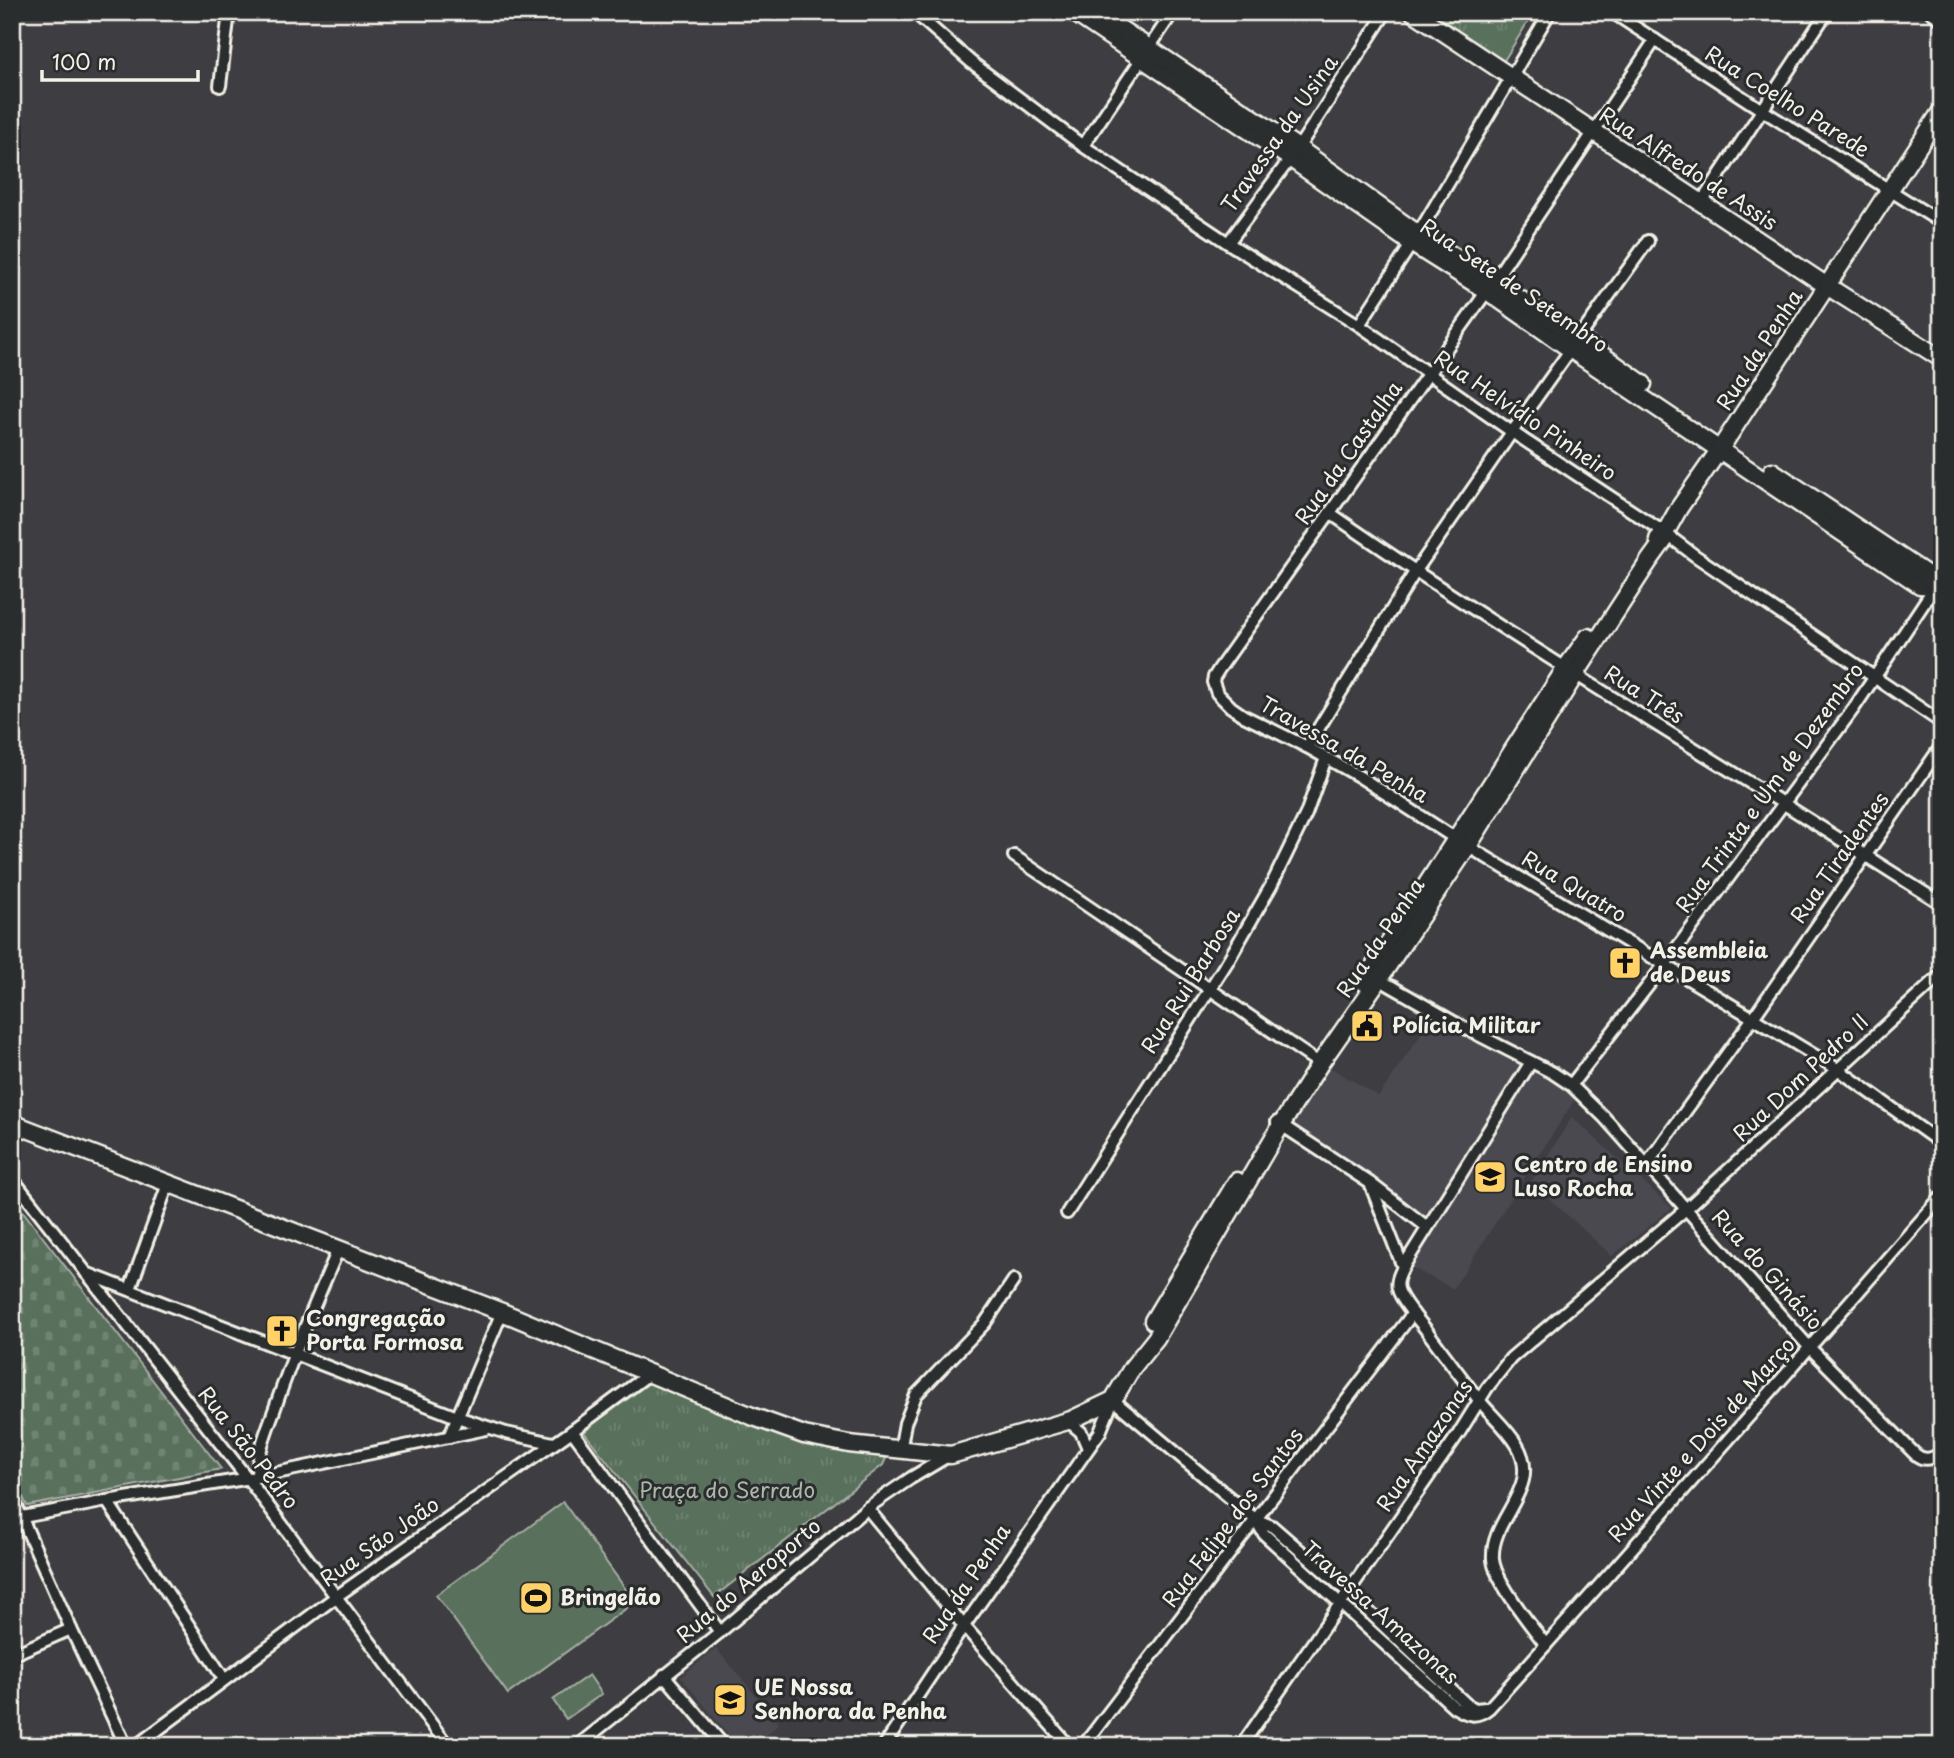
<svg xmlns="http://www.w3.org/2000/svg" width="1954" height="1758" font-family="'Playpen Sans',sans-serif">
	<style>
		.built { fill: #4a4850 }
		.grass { fill: url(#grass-tufts); stroke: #a6b0a2; stroke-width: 2 }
		.cemetery { fill: url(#cemetery-stones); stroke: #a6b0a2; stroke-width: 2 }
		.garden { fill: #586f5c; stroke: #a6b0a2; stroke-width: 2 }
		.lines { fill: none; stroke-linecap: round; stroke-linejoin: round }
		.street-casing { stroke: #f4f1e8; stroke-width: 16 }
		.secondary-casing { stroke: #f4f1e8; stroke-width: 21 }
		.street { stroke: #2a2d2e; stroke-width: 10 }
		.secondary { stroke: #2a2d2e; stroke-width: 16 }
		.labels { text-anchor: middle; stroke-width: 6; stroke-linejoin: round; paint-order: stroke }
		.street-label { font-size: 21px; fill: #f4f1e8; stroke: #2a2d2e }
		.poi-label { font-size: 21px; font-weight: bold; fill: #f4f1e8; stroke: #2a2d2e; text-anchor: start }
		.park-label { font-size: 21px; fill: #aeb6a9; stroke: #2a2d2e }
	</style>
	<defs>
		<pattern id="grass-tufts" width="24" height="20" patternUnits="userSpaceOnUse" patternTransform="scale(1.75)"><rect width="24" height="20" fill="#586f5c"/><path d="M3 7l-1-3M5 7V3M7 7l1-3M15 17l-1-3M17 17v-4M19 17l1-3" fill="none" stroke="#718473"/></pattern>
		<pattern id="cemetery-stones" width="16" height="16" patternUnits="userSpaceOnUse" patternTransform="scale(1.75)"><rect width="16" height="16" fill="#586f5c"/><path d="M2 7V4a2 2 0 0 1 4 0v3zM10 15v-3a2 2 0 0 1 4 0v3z" fill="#718473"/></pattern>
	</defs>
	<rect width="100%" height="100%" fill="#3d3d42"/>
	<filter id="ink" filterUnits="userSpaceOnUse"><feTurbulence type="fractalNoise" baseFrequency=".0143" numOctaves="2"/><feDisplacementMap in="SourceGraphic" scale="14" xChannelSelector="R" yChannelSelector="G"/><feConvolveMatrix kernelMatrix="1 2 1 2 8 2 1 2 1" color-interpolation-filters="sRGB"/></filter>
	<g filter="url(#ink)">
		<!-- built -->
		<g class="built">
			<polygon points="1435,1013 1579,1093 1453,1289 1401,1262 1425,1223 1285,1119 1321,1062 1379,1096"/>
			<polygon points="1572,1117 1672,1208 1612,1256 1531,1182"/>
			<polygon points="716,1648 779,1723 756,1746 737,1746 681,1677"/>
		</g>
		<!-- grass -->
		<g class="grass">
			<polygon points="1427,12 1534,12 1503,62"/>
			<polygon points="647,1378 887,1456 883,1465 714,1597 584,1432"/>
		</g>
		<!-- cemetery -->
		<polygon class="cemetery" points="12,1197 221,1469 27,1506 12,1473"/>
		<!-- garden -->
		<g class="garden">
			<polygon points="563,1502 635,1602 508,1694 436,1595"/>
			<polygon points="589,1675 602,1694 566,1719 553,1700"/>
		</g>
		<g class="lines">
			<defs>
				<g id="street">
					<polyline points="914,12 971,62 1083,146 1228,243 1359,325 1512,432 1665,533 1694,555 1942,723"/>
					<polyline points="1612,12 1762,110 1942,223"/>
					<polyline points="1931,12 1942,20"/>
					<polyline points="1655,40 1487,291 1219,669 1214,677 1213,682 1217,693 1231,707 1244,716 1307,747 1360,777 1456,839 1839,1070 1942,1144"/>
					<polyline points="220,86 229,12"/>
					<polyline points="1083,146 1173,12"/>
					<polyline points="1701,203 1827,12"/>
					<polyline points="1228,243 1298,148 1386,12"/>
					<polyline points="1359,325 1418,234 1550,12"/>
					<path d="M1330,513C1477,615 1629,708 1781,802C1835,836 1888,870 1942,904"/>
					<polyline points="1307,747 1415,572 1512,432 1648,241"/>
					<polyline points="1014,856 1320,1064"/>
					<path d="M1375,977L1459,1025L1553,1073L1571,1085L1604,1117L1810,1348L1915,1454C1924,1462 1933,1459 1942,1452"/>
					<path d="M1531,1062L1403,1267C1399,1275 1395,1283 1399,1292C1405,1306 1418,1319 1427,1331C1444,1354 1461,1377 1479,1400C1491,1415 1507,1428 1517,1445C1543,1489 1490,1517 1493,1559C1494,1580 1532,1627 1546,1645"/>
					<polyline points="1571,1085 1665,964 1854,708 1942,576"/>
					<polyline points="1277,1122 1370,1183 1427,1227"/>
					<polyline points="1647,1164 1753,1018 1942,745"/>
					<polyline points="12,1178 248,1479 448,1746"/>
					<polyline points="1371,1186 1403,1267"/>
					<polyline points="1067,1213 1229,959 1271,886 1306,814 1326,758"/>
					<polyline points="86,1273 457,1417 506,1433 553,1443"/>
					<polyline points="130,1289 168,1184"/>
					<polyline points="1068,1421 1081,1432 1088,1448"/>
					<polyline points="572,1431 720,1632"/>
					<polyline points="449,1437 502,1312"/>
					<polyline points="900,1451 905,1423 916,1395 985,1323 1014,1280"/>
					<path d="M257,1477C257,1452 268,1428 276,1405C294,1352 316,1301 338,1250"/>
					<polyline points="12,1496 71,1629 126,1746"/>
					<polyline points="107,1501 224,1679"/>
					<polyline points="867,1508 964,1626 1069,1746"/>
					<polyline points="12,1519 107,1501 257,1477 486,1429"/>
					<path d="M1255,1519L1264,1534L1454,1707C1467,1715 1476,1719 1489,1708C1642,1539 1792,1368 1942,1196"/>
					<polyline points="12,1655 71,1629"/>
					<polyline points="664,1675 724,1746"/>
					<polyline points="136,1746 337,1596 572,1431 649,1374"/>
					<polyline points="577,1746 720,1632 867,1508 911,1478 948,1456"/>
					<polyline points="884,1746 964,1626 1100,1432 1113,1400 1255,1519 1272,1526 1348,1592 1465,1703 1475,1709 1486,1708"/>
					<polyline points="1083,1746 1413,1313"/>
					<polyline points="1241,1746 1459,1433 1487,1388 1511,1358 1686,1209 1942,974"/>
				</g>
				<g id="secondary">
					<polyline points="1073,12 1290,158 1411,243 1487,291 1570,349 1920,585 1935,586"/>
					<polyline points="1095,12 1298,148 1418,234 1493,281 1578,338 1643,384"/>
					<polyline points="1413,12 1827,286 1942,359"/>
					<polyline points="1772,471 1926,574 1938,589"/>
					<polyline points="1658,539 1665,533 1679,508 1720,449 1942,110"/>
					<polyline points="1364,982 1565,669 1588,637"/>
					<polyline points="12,1123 502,1312 754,1417 804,1435 849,1444 951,1455 1071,1420 1113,1400 1132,1368 1156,1338 1281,1125 1321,1062 1379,979 1468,846 1575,675 1649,561 1665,539 1665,533"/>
					<polyline points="1153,1321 1237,1181"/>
				</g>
			</defs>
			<!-- street casing -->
			<use href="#street" class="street-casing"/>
			<!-- secondary casing -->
			<use href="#secondary" class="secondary-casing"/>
			<!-- street -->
			<use href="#street" class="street"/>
			<!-- secondary -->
			<use href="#secondary" class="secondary"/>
		</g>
	</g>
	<!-- icons -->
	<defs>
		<symbol id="church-square" viewBox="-11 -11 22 22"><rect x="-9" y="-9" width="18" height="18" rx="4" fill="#ffd166" stroke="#2a2d2e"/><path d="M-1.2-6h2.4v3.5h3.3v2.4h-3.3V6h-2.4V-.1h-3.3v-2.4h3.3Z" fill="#111"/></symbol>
		<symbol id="civic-square" viewBox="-11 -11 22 22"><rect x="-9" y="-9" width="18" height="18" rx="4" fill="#ffd166" stroke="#2a2d2e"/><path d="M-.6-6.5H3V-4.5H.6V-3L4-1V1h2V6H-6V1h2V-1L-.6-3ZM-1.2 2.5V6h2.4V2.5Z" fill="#111"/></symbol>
		<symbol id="school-square" viewBox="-11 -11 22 22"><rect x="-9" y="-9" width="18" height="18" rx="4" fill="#ffd166" stroke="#2a2d2e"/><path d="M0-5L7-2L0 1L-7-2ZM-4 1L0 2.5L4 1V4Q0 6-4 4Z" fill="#111"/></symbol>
		<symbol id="stadium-square" viewBox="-11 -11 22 22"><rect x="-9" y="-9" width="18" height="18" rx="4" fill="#ffd166" stroke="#2a2d2e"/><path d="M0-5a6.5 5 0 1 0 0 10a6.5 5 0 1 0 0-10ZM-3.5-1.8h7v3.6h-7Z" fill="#111"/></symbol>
	</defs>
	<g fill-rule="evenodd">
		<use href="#church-square" x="1606" y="944" width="38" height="38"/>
		<use href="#civic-square" x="1348" y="1007" width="38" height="38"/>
		<use href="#school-square" x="1471" y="1158" width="38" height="38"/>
		<use href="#church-square" x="263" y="1312" width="38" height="38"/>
		<use href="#stadium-square" x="517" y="1579" width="38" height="38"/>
		<use href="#school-square" x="711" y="1681" width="38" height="38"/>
	</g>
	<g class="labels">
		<!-- street labels -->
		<g class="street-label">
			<text transform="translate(1787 102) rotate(32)" y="7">Rua Coelho Parede</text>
			<text transform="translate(1280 134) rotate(-55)" y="7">Travessa da Usina</text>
			<text transform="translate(1688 169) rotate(33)" y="7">Rua Alfredo de Assis</text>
			<text transform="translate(1514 286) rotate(34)" y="7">Rua Sete de Setembro</text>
			<text transform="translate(1760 350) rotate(-57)" y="7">Rua da Penha</text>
			<text transform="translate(1525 416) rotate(34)" y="7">Rua Helvídio Pinheiro</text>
			<text transform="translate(1349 453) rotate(-55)" y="7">Rua da Castalha</text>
			<text transform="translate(1644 695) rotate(32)" y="7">Rua Três</text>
			<text transform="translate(1344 750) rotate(30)" y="7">Travessa da Penha</text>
			<text transform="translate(1770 788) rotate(-54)" y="7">Rua Trinta e Um de Dezembro</text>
			<text transform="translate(1840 858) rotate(-55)" y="7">Rua Tiradentes</text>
			<text transform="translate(1574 887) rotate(31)" y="7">Rua Quatro</text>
			<text transform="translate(1381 938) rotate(-56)" y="7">Rua da Penha</text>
			<text transform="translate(1191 981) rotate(-58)" y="7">Rua Rui Barbosa</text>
			<text transform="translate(1801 1078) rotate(-43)" y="7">Rua Dom Pedro II</text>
			<text transform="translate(1767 1270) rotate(48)" y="7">Rua do Ginásio</text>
			<text transform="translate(1702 1440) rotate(-48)" y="7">Rua Vinte e Dois de Março</text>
			<text transform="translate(1425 1446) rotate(-56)" y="7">Rua Amazonas</text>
			<text transform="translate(248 1448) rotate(52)" y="7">Rua São Pedro</text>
			<text transform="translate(1233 1518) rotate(-53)" y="7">Rua Felipe dos Santos</text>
			<text transform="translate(380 1542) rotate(-35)" y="7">Rua São João</text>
			<text transform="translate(749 1581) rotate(-40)" y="7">Rua do Aeroporto</text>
			<text transform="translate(967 1584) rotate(-56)" y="7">Rua da Penha</text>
			<text transform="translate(1380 1613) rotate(42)" y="7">Travessa Amazonas</text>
		</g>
		<!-- poi labels -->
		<g class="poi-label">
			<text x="1650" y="958">Assembleia<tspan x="1650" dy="24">de Deus</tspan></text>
			<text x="1392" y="1033">Polícia Militar</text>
			<text x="1514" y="1172">Centro de Ensino<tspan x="1514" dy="24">Luso Rocha</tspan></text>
			<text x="306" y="1326">Congregação<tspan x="306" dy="24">Porta Formosa</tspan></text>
			<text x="560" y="1605">Bringelão</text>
			<text x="754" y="1695">UE Nossa<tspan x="754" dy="24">Senhora da Penha</tspan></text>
		</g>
		<!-- park labels -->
		<g class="park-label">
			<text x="727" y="1498">Praça do Serrado</text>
		</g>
	</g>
	<!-- margin -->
	<rect width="1954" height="1758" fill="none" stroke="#2a2d2e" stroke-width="42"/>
	<rect x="21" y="21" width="1912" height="1716" fill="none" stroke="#f4f1e8" stroke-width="2.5" filter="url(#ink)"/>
	<!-- scale -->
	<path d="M42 70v10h156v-10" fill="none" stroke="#f4f1e8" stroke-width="3.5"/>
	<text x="52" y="70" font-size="21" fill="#f4f1e8" stroke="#2a2d2e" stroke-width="5" paint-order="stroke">100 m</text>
</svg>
